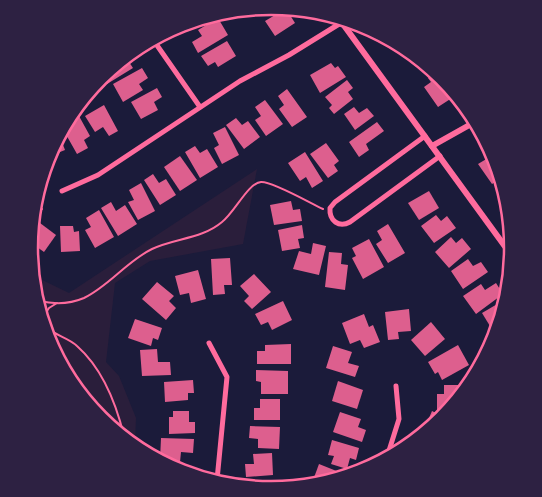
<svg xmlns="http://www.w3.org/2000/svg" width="542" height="497" font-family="'Fira Sans',sans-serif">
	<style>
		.green { fill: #2a1e3b }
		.building { fill: #dd5f8e }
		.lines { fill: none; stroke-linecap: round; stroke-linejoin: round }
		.path { stroke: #ff6b9d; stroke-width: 2 }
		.minor { stroke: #ff6b9d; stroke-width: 5 }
		.tertiary { stroke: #ff6b9d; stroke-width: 6 }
		.rim { fill: none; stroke: #ff6b9d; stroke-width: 2.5 }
	</style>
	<rect width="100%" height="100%" fill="#1b1b3a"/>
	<!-- green -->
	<polygon class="green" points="257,169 243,244 150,261 115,283 106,362 119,376 136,418 135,444 100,420 47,341 34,276 69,293"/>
	<!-- building -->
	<g class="building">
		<polygon points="280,8 296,11 290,15 295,23 275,36 265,21 282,11"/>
		<polygon points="218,18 228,35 198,53 192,42 202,36 198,30"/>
		<polygon points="210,19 191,30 187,24 182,27 180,24"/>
		<polygon points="227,41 236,56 218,67 215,62 208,66 201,56"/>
		<polygon points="127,59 133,68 107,84 102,76"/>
		<polygon points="331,63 335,68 338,66 346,77 320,93 310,75"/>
		<polygon points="142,68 148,78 139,84 143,90 123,102 113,84"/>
		<polygon points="436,73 442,77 455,96 438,107 424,87 431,82 428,78"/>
		<polygon points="347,80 353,88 348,92 353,99 334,114 329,108 332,105 325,97"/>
		<polygon points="157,88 162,97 154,102 158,110 141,119 131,102"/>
		<polygon points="287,89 307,117 292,127 279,109 284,105 278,96"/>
		<polygon points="265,100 283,124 266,136 255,120 261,116 255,107"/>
		<polygon points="104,105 118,131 109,136 103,127 95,132 85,116"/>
		<polygon points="354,107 359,113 367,108 374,116 355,130 344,114"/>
		<polygon points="79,116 90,136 84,140 88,148 77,154 64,131 70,121"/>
		<polygon points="236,118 242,125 248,121 260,137 244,149 226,125"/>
		<polygon points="377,122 384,131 366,144 369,150 359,157 349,142"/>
		<polygon points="225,127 239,155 222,164 214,148 219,145 213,133"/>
		<polygon points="60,137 65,150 55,154 53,147"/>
		<polygon points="326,143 339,161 334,165 338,171 328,178 310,154"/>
		<polygon points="195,146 200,153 207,149 218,167 200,178 185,152"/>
		<polygon points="490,149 495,156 494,160 500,179 492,184 478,164 488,158 484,153"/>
		<polygon points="305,152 323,181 312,188 306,177 300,181 288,163"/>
		<polygon points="180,156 197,180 180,191 164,167"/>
		<polygon points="153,174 159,183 166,179 176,195 160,205 144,180"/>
		<polygon points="141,183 155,211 138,220 128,202 134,200 129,190"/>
		<polygon points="429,191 439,208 419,220 408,203"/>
		<polygon points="291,201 293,210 300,209 302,221 274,225 270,205"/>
		<polygon points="111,202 116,211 125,205 137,224 118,236 101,208"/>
		<polygon points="99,210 114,237 95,248 85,230 91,227 86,218"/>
		<polygon points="436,215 441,221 447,216 456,228 434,243 421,226"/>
		<polygon points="40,223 56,235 44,252 30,242 31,235"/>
		<polygon points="388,224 405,253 388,263 376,244 382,240 377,231"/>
		<polygon points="302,225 304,238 298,239 300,248 282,251 278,230"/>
		<polygon points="60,226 73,226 74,232 79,231 80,251 61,252"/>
		<polygon points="451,237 456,243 462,238 471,249 449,268 435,252"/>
		<polygon points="369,239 384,267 363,279 352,258 356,256 352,248"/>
		<polygon points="313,243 326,246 319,275 293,269 299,251 311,254"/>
		<polygon points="329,252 342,253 341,264 348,265 345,290 325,287"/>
		<polygon points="230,258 232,285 224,285 225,294 213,295 211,259"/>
		<polygon points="468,259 473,266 481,262 488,272 463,289 451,271"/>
		<polygon points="198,270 206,299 191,303 189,293 180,295 175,276"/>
		<polygon points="254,274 271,292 252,309 244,301 249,296 240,286"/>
		<polygon points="157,282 174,296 169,301 176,308 166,320 142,299"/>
		<polygon points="496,283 503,294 476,314 463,296 481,284 485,290"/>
		<polygon points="283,301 292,320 272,330 268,322 261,325 255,314"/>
		<polygon points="499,303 502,307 497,328 493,331 482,313"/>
		<polygon points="409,309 411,331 398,332 399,339 388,340 385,312"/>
		<polygon points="364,314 369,327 373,325 380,342 364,348 360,340 350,344 342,323"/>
		<polygon points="135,319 162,328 158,340 153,338 151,346 128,338"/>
		<polygon points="431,322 445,339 425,356 411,340"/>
		<polygon points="291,344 291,364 257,364 257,351 265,351 265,345"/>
		<polygon points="458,345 469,365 442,380 438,372 435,374 428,362"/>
		<polygon points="333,346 352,352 348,363 359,366 355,377 326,368"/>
		<polygon points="157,349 158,362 170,362 171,375 142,376 140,350"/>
		<polygon points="256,370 288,371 288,394 261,394 261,382 256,381"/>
		<polygon points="193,380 194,393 188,393 188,400 165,402 164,382"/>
		<polygon points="338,381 363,390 357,409 332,401"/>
		<polygon points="444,385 461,385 461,392 449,410 437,410 437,394 444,394"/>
		<polygon points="260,399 280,399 280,420 254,420 254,408 260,408"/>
		<polygon points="173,411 189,411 189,422 195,422 195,433 169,434 169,417 173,417"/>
		<polygon points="432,411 444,417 434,426 427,423"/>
		<polygon points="340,412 361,419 358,427 366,430 362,442 333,432"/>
		<polygon points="250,426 280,427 279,449 258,448 258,439 249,438"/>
		<polygon points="161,438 194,439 193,453 181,452 180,462 163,462 160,460"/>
		<polygon points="332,440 359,448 356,460 350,458 347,469 331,464 334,456 328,455"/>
		<polygon points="272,453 273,475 246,477 245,464 254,464 253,454"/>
		<polygon points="319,464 339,472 337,478 312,483"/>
		<polygon points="274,481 274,490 271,491 244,485 244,483"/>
	</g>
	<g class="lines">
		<!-- path -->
		<g class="path">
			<polyline points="35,215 42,209"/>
			<path d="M39,301C53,304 70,304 84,298C109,286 127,261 152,249C175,238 202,239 222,222C235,212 248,183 261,182C272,181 310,203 323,209"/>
			<path d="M40,303C45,312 43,320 48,328C54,335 69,338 77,346C103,369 116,403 124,436"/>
			<polyline points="45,314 49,308 57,303"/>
			<polyline points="46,336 53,333"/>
		</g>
		<!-- minor -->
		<g class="minor">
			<polyline points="154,41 200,107"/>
			<path d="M425,136L335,202L330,208C329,221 339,228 350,222L440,156"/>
			<polyline points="62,191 98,175 240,81 289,55 344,21"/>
			<polyline points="209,343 227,377 217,480"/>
			<polyline points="387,457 399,419 396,386"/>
		</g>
		<!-- tertiary -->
		<g class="tertiary">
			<polyline points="340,20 512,256"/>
			<polyline points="432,146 473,123"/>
		</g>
	</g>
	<!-- crop -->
	<path d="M0 0H542V497H0ZM38 248a233 233 0 1 1 466 0a233 233 0 1 1-466 0Z" fill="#2d2142" fill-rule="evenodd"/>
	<path class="rim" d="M38 248a233 233 0 1 1 466 0a233 233 0 1 1-466 0Z"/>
</svg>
